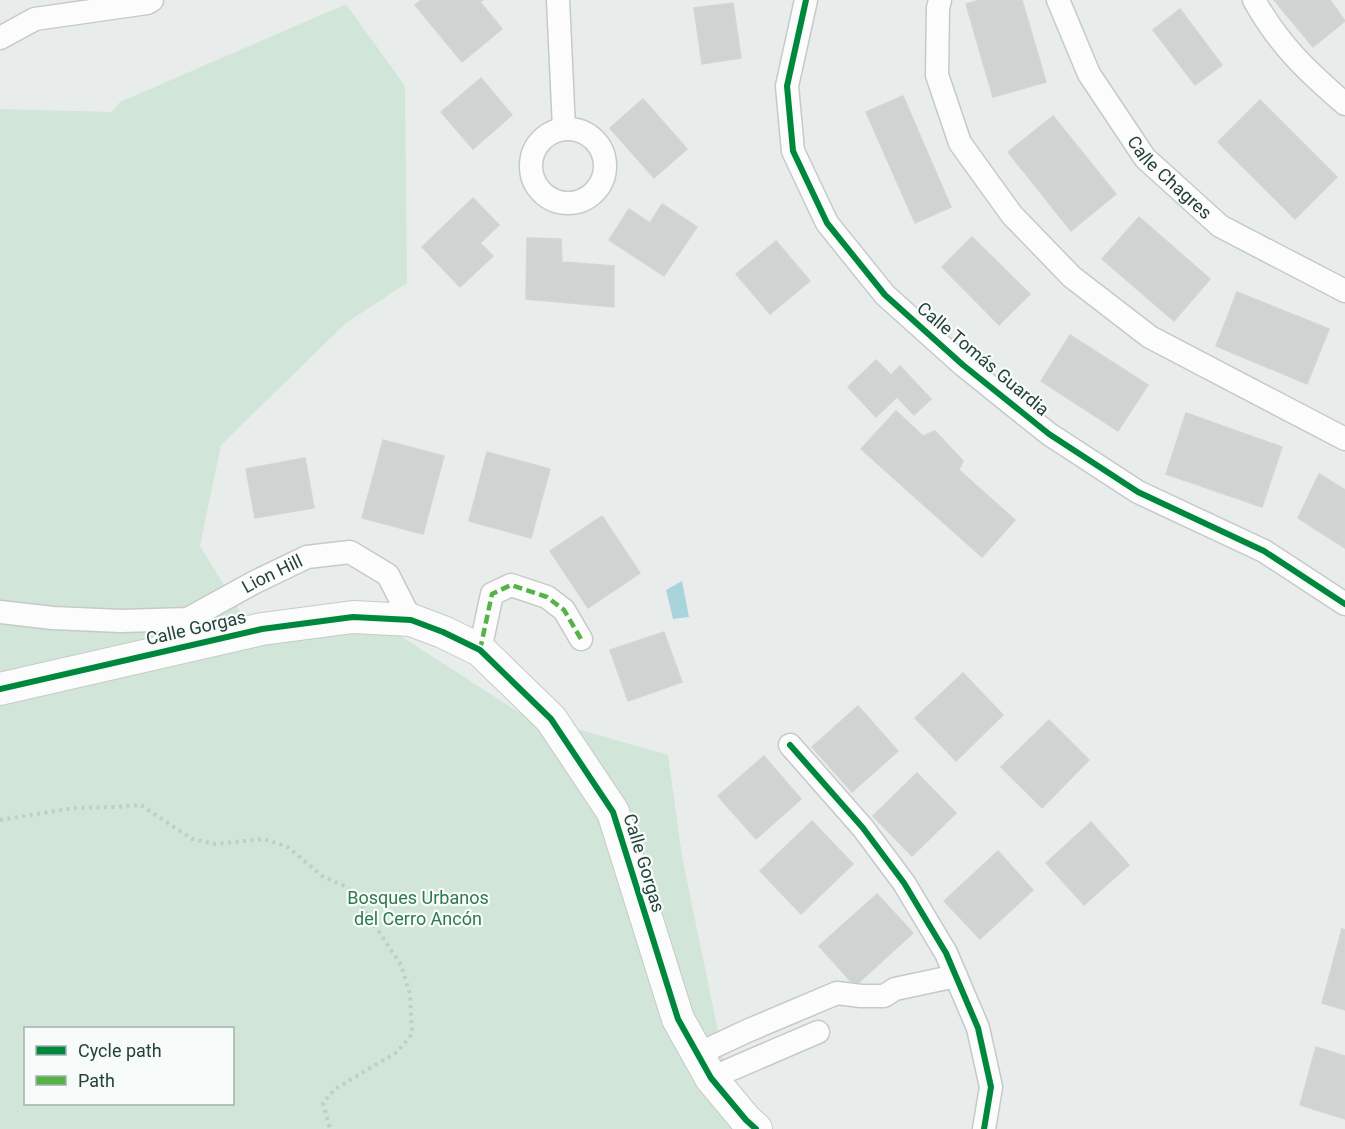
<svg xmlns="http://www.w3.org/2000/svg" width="1345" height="1129" font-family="Roboto,sans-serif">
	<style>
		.green { fill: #d1e6d8; fill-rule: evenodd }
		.water { fill: #a9d4db }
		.building { fill: #cfd4d2; stroke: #d1d6d4; stroke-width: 1.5 }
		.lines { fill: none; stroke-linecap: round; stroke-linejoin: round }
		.street-casing { stroke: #c5cac8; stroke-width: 25 }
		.secondary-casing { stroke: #c3cbc8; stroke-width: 34 }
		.path { stroke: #c3ccca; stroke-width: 4; stroke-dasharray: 3 4.5; stroke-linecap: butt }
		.street { stroke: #fcfcfc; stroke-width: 22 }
		.secondary { stroke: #fcfcfc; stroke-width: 32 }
		.quiet { stroke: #55b346; stroke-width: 4.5; stroke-dasharray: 9 4.5; stroke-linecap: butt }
		.cycleway-casing { stroke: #f7fbf9; stroke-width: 10 }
		.cycleway { stroke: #00873e; stroke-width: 6 }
		.labels { text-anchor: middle; stroke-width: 4.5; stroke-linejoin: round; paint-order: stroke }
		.street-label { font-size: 18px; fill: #24423a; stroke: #f7fbf9 }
		.park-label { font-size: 18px; fill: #2d7a4b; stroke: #f7fbf9 }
	</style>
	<rect width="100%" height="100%" fill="#e8edeb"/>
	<!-- green -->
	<path class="green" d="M346,4L405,86L407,283L346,323L221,445L200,546L261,646L370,616L518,712L668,755L682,856L738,1129H0V109L112,112L120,102ZM26,1028H232V1104H26Z"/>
	<!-- water -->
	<polygon class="water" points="682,581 689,617 673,619 666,590"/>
	<!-- building -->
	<g class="building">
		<polygon points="421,0 483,0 480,2 502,29 462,62 415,5"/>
		<polygon points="980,0 1022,0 1046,82 993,97 966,4"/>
		<polygon points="1274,0 1330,0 1345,21 1313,47"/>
		<polygon points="733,3 741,58 702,64 694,8"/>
		<polygon points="1180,9 1222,65 1195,85 1153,30"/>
		<polygon points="481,78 512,115 473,149 441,112"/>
		<polygon points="903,96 951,207 915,223 866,112"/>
		<polygon points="643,99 687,149 654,178 610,128"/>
		<polygon points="1260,100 1337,177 1295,219 1218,142"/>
		<polygon points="1053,116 1116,194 1071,231 1008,152"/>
		<polygon points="473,198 499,225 480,243 493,256 460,287 422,247"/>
		<polygon points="662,204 697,227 664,276 609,240 629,209 650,223"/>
		<polygon points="1139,217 1210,279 1174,321 1102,259"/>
		<polygon points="972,237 1030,294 999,325 942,267"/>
		<polygon points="527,238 561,239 562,262 614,266 614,307 526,299"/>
		<polygon points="776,241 810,281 770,314 736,274"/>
		<polygon points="1237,292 1329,329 1307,384 1216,346"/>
		<polygon points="1070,335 1148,385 1118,431 1041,381"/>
		<polygon points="876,360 891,375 900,366 931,399 914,415 897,397 876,417 848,387"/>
		<polygon points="896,411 923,436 935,431 963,461 959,470 1015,520 982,557 861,449"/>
		<polygon points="1186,413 1282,447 1262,507 1166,474"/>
		<polygon points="383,440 444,456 423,534 362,518"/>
		<polygon points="487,452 550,469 531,538 469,521"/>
		<polygon points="305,458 314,508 255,518 246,469"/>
		<polygon points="1319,474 1345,490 1345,548 1298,518"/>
		<polygon points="602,516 640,573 588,608 550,551"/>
		<polygon points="664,632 682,682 628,701 610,650"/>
		<polygon points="963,673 1003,715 956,761 915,718"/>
		<polygon points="858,706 898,751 852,792 812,747"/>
		<polygon points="1049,720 1089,760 1042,808 1001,767"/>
		<polygon points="764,756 801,799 756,839 718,796"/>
		<polygon points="917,773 956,813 912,856 873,816"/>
		<polygon points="812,821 853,864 801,914 760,871"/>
		<polygon points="1091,822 1129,865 1084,905 1046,863"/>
		<polygon points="998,851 1033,890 980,939 944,901"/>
		<polygon points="877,894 913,933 855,986 819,946"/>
		<polygon points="1342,929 1345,930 1345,1010 1322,1003"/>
		<polygon points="1316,1047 1345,1056 1345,1119 1300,1105"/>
	</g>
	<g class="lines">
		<defs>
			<g id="street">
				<polyline points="558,0 564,128"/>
				<polyline points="806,0 787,86 793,151 827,223 885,295 963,365 1049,434 1138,492 1264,551 1345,604"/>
				<polyline points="940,0 938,8 937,75 960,143 1012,215 1072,277 1150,337 1345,439"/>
				<path id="s1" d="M1058,0L1089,74L1145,158L1220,226L1345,291"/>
				<path d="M1254,0C1279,45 1307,71 1345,104"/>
				<polyline points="0,38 35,19 147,3 152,0"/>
				<circle cx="568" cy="166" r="37"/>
				<path id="s2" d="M0,612L53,618L121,621L188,619L255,582L307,557L350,552L388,575L411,620"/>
				<polyline points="480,650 492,594 511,585 547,597 564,610 581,639"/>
				<polyline points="790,745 863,828 904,883 946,953 978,1028 991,1087 984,1129"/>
				<polyline points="698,1054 747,1031 837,993 861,996 884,996 895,989 956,976"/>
				<polyline points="711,1078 818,1032"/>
			</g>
			<polyline id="secondary" points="0,689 262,629 353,617 411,620 443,632 480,650 551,719 613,812 678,1019 711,1078 746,1120 756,1129"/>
		</defs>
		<!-- street casing -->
		<use href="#street" class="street-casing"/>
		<!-- secondary casing -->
		<use href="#secondary" class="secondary-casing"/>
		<!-- path -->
		<polyline class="path" points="0,820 74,808 116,807 141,805 192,839 215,844 264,839 288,847 322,876 347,887 358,900 401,965 410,994 412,1034 397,1052 335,1089 323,1103 330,1129"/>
		<!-- street -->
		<use href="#street" class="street"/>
		<!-- secondary -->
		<use href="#secondary" class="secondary"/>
		<!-- quiet -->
		<polyline class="quiet" points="480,650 492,594 511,585 547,597 564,610 581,639"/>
		<defs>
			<g id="cycleway">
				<polyline points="806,0 787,86 793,151 827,223 885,295 963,365 1049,434 1138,492 1264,551 1345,604"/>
				<polyline points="0,689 262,629 353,617 411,620 443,632 480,650 551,719 613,812 678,1019 711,1078 746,1120 756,1129"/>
				<polyline points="790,745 863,828 904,883 946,953 978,1028 991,1087 984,1129"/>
			</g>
		</defs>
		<!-- cycleway casing -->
		<use href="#cycleway" class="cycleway-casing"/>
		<!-- cycleway -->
		<use href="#cycleway" class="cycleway"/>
	</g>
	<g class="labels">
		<!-- street labels -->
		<g class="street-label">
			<text dy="6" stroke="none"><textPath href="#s1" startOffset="212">Calle Chagres</textPath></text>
			<text transform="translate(983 359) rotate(40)" y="6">Calle Tomás Guardia</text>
			<text dy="6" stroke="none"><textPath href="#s2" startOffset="284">Lion Hill</textPath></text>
			<text transform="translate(196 628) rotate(-13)" y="6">Calle Gorgas</text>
			<text transform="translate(644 863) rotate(73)" y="6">Calle Gorgas</text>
		</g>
		<!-- park labels -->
		<g class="park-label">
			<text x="418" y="904">Bosques Urbanos<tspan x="418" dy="21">del Cerro Ancón</tspan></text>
		</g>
	</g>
	<!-- legend -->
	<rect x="24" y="1027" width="210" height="78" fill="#f7fbf9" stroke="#a3b1ad" stroke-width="1.5"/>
	<rect x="36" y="1046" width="30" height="9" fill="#00873e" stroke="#a3b1ad" stroke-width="1.5"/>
	<text x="78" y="1057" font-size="18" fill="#24423a">Cycle path</text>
	<rect x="36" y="1076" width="30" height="9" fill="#55b346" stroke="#a3b1ad" stroke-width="1.5"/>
	<text x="78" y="1087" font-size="18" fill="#24423a">Path</text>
</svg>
